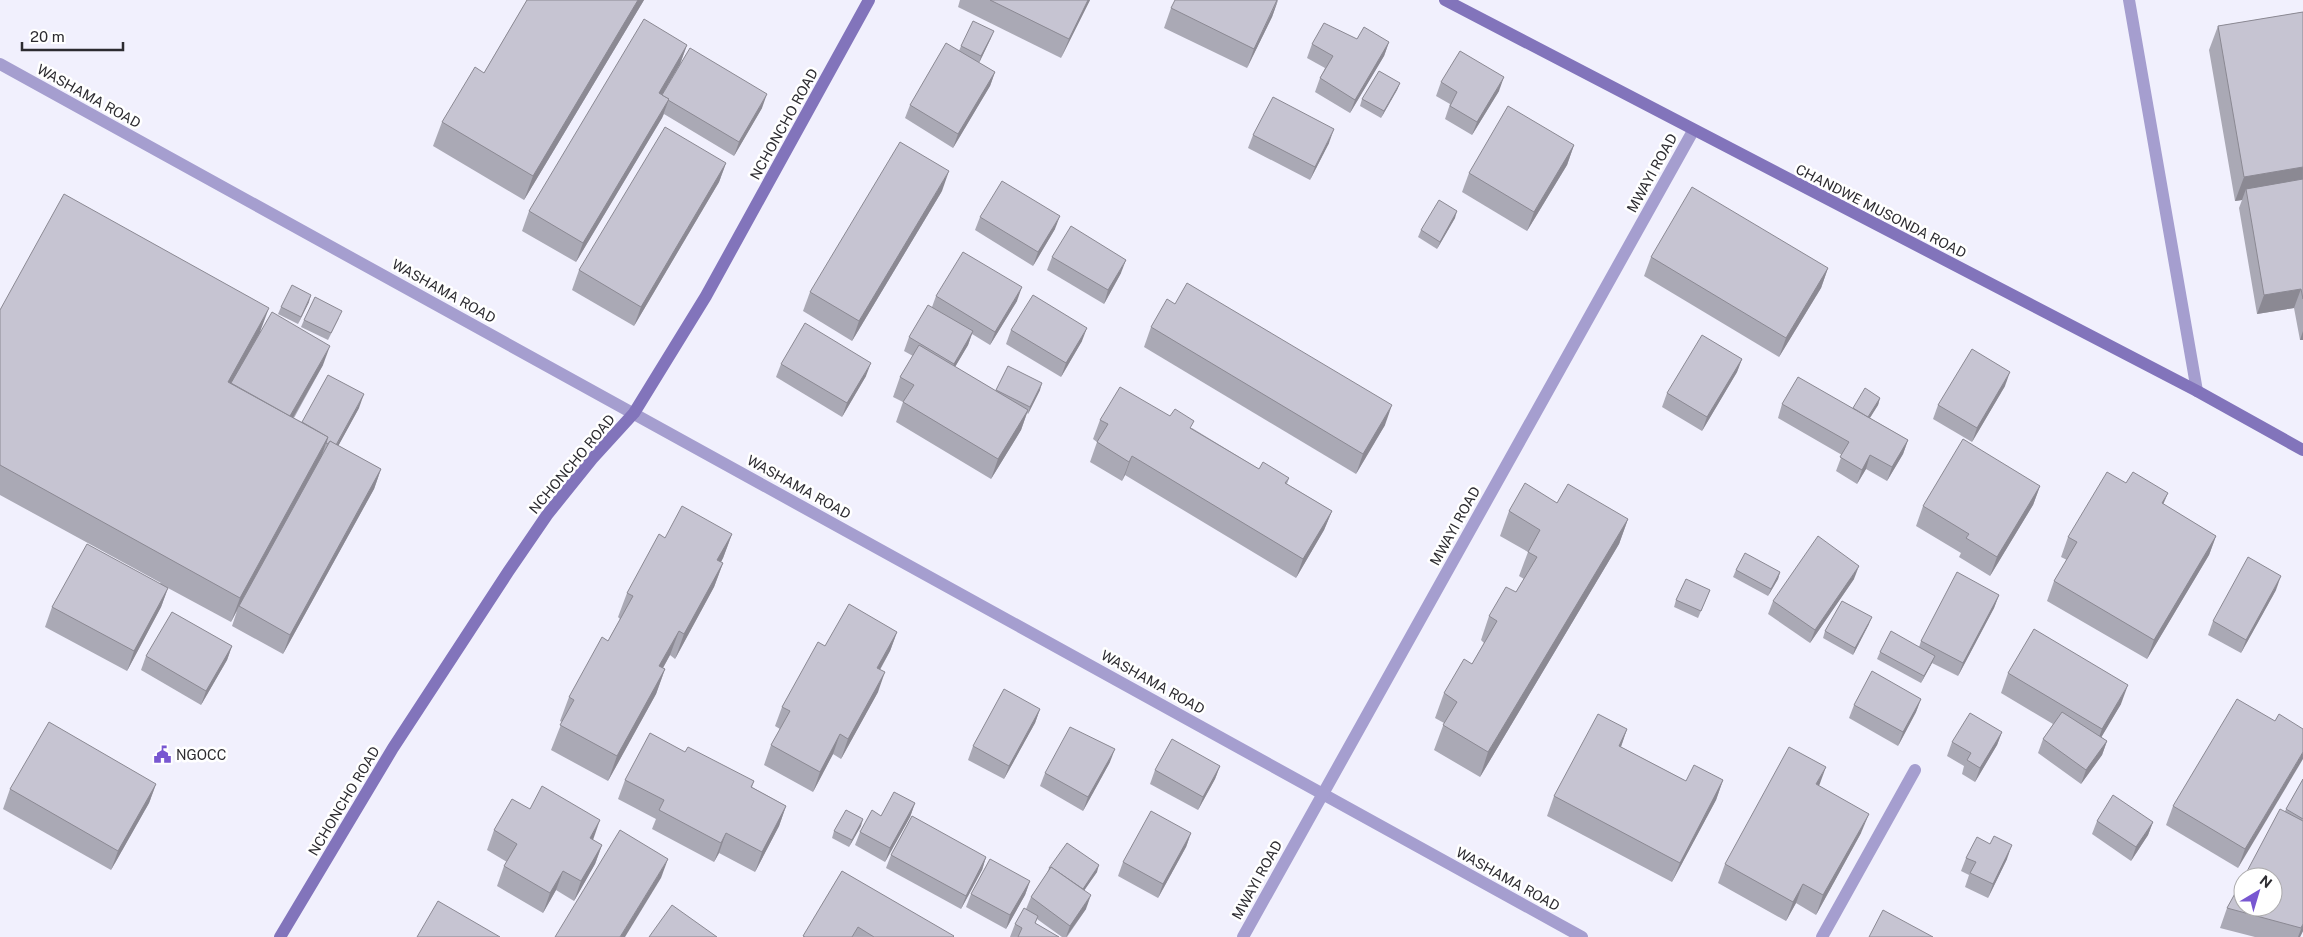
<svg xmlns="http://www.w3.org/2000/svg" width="2303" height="937" font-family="'Public Sans',sans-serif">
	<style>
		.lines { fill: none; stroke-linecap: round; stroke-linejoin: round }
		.lane { stroke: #a59ecf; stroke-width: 12 }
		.street { stroke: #a59ecf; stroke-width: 12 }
		.secondary { stroke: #8274bb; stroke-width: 12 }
		.wall { fill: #aaa9b5 }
		.shaded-wall { fill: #8b8993 }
		.building { fill: #c6c4d2; stroke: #8b8993 }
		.labels { text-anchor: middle; stroke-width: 5; stroke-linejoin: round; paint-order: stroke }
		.street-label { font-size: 14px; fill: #2c2b30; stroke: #fff }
		.poi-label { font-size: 14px; fill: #2c2b30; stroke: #fff; text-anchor: start }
	</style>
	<rect width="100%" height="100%" fill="#f1f0fd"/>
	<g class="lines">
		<!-- lane -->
		<polyline class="lane" points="1822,937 1915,770"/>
		<!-- street -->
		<g class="street">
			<polyline points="2129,0 2197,391"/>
			<polyline points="0,64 1582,937"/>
			<polyline points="1243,937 1693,131"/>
		</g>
		<!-- secondary -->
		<g class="secondary">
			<polyline points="1445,0 2197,391 2303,450"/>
			<polyline points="280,937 393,748 508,572 547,515 592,459 634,413 706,296 869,0"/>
		</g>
	</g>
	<!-- wall -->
	<g class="wall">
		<polygon points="527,0 644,0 524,200 433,146 442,122 484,73"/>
		<polygon points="960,0 1090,0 1061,58 958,7"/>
		<polygon points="1278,0 1272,17 1247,68 1164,28 1171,8"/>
		<polygon points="2303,12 2303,340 2300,340 2294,308 2257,314 2239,208 2242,200 2235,201 2209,50 2218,26"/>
		<polygon points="991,38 979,63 995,72 990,86 953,148 905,118 910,105 959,51 961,46"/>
		<polygon points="1357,39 1389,42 1384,56 1350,113 1315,92 1320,78 1325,68 1307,58 1312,44"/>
		<polygon points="687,45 680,64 662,95 762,108 734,156 664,114 662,118 576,262 522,231 529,211"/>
		<polygon points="1441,82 1499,91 1472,135 1445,119 1450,104 1436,96"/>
		<polygon points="1400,83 1397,90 1381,118 1360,106 1362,99"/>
		<polygon points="1253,135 1329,143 1310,180 1248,148"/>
		<polygon points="1574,145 1567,165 1527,231 1462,192 1469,173"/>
		<polygon points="726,163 719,182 634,326 572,290 579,270"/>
		<polygon points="942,191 852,341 803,311 810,292"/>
		<polygon points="980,217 1055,229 1033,266 975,230"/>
		<polygon points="1455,218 1437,249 1418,237 1421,230"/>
		<polygon points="1052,257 1121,273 1104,304 1047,270"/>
		<polygon points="1651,257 1828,268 1821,288 1779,357 1644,276"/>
		<polygon points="936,296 1017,301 990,345 972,334 968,345 955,367 996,391 1008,366 1040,390 1028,414 1027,413 1021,430 991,479 896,422 903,402 893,397 900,377 913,356 904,351 909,337 932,307"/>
		<polygon points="309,302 298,324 278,314 281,307"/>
		<polygon points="0,310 261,331 323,365 294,418 302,422 359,408 338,446 381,469 374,489 283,654 232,626 237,611 231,622 168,588 161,607 127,671 45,627 52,607 161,583 0,495"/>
		<polygon points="339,318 328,340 301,327 304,320"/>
		<polygon points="1151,327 1385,425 1356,474 1144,347"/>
		<polygon points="1011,330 1082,341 1061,377 1006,344"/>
		<polygon points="1742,359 1737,372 1702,431 1662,407 1667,393"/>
		<polygon points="781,364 866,376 842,417 776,377"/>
		<polygon points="2005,386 1972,442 1933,419 1938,405"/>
		<polygon points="1880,398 1878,405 1870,418 1908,440 1903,454 1887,481 1866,469 1857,484 1836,471 1842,455 1778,418 1782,404 1853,408"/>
		<polygon points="1100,420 1192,428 1259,469 1289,478 1287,484 1332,511 1324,530 1296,578 1125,475 1122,481 1090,462 1097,442 1093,439"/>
		<polygon points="2040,486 2033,505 1990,576 1959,557 1961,553 1916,526 1923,506"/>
		<polygon points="1557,503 1628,519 1619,544 1480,777 1434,750 1444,723 1435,718 1444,693 1472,664 1484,643 1481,640 1489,616 1516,592 1524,579 1519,576 1528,552 1500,536 1509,511"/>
		<polygon points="2163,504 2216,536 2209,555 2147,659 2047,601 2054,581 2067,560 2061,557 2068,537"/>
		<polygon points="732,534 723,558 721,562 723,563 714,587 675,659 670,655 663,668 665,669 656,694 608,781 551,750 562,722 560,721 569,697 608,641 620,619 618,617 627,593 665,538"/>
		<polygon points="1736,570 1780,572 1778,579 1768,596 1733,577"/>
		<polygon points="1854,579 1810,643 1768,614 1773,601"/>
		<polygon points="1710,590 1698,618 1674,607 1676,600"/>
		<polygon points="2276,590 2241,653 2208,635 2213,621"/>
		<polygon points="1999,595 1994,608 1958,676 1932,663 1921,683 1877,659 1880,652 1919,647 1921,641"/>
		<polygon points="1869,624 1853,655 1823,638 1825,631"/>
		<polygon points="897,632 890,651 880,670 878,692 841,759 833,754 813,792 764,765 771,745 780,729 775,726 782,707 825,646"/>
		<polygon points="232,646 227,660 201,705 141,670 146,656"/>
		<polygon points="2008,673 2121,704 2101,737 2107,741 2102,755 2081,784 2038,753 2043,739 2053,724 2001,693"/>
		<polygon points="1921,699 1916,712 1898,746 1849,718 1854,705"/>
		<polygon points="1040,709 1035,723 1004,779 968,760 973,746"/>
		<polygon points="2275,721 2303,729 2238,868 2166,825 2173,806"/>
		<polygon points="1627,729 1621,747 1686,781 1723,780 1716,800 1672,882 1547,816 1554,796"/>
		<polygon points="2002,732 1997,745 1975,782 1962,774 1964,766 1947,756 1952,742"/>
		<polygon points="685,752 754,781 752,787 786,806 779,826 755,872 719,853 714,862 652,829 656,819 618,799 625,780"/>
		<polygon points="1110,762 1083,811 1040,786 1045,773"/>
		<polygon points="1220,766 1215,779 1198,810 1150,784 1155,770"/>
		<polygon points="2303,779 2303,931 2300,937 2255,937 2220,928 2227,908 2285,811"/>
		<polygon points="156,784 149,803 111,870 3,809 10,789"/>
		<polygon points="1819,786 1861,833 1816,915 1796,903 1786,921 1718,883 1725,864"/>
		<polygon points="915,803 910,817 885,862 855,845 860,832 881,816"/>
		<polygon points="530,809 593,840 602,845 595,864 574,901 556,890 543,913 497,886 504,866 507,862 487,850 494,830"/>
		<polygon points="2097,821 2153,822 2148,835 2131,861 2092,834"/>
		<polygon points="861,826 849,847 832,838 834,831"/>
		<polygon points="1191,833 1186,847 1158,898 1118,876 1123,862"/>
		<polygon points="1990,844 2007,859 1988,898 1965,887 1969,875 1961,871 1966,858"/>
		<polygon points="891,855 986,857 982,870 961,909 886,868"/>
		<polygon points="1049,868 1097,872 1084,890 1086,909 1067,937 1062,937 1037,919 1035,924 1059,937 1010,937 1015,924 1026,909 1031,897 1047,873"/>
		<polygon points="842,871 953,937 803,937"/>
		<polygon points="1030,881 1025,895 1006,929 966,907 971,894"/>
	</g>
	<!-- shaded-wall -->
	<g class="shaded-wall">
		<polygon points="638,0 644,0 524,200 533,176"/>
		<polygon points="1088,0 1090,0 1061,58 1069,39"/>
		<polygon points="1278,0 1272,17 1247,68 1254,49"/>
		<polygon points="994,31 991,38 979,63 981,56"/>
		<polygon points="1389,42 1384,56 1350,113 1355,100"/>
		<polygon points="687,45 680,64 652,112 659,93"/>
		<polygon points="995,72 990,86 953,148 958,134"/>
		<polygon points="1504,77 1499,91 1472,135 1477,122"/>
		<polygon points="1400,83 1397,90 1381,118 1384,111"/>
		<polygon points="767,94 762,108 734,156 739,142"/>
		<polygon points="669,99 662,118 576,262 583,243"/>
		<polygon points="1334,129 1329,143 1310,180 1315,167"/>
		<polygon points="1574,145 1567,165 1527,231 1534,212"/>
		<polygon points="726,163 719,182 634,326 641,307"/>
		<polygon points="2303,167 2303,190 2246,189 2242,200 2235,201 2244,177"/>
		<polygon points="949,171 942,191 852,341 859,321"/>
		<polygon points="1457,211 1455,218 1437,249 1440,242"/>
		<polygon points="1060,216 1055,229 1033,266 1038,252"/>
		<polygon points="1126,260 1121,273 1104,304 1108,290"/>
		<polygon points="1828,268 1821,288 1779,357 1786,338"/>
		<polygon points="1022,287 1017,301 990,345 995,332"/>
		<polygon points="2301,289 2294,308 2257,314 2264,295"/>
		<polygon points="311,295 309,302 298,324 301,317"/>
		<polygon points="269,308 260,332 231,385 228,382"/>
		<polygon points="1087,328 1082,341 1061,377 1066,363"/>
		<polygon points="973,331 968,345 949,377 954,364"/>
		<polygon points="2303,331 2303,340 2300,340"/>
		<polygon points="330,346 323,365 282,437 289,418"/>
		<polygon points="1742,359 1737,372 1702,431 1707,417"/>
		<polygon points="871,363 866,376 842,417 847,403"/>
		<polygon points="2010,372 2005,386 1972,442 1977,428"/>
		<polygon points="1042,383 1040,390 1028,414 1030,407"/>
		<polygon points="364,394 359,408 330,461 335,448"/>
		<polygon points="1880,398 1878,405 1862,430 1865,423"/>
		<polygon points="1392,405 1385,425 1356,474 1363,454"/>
		<polygon points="1028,410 1021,430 991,479 998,459"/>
		<polygon points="328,437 320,461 239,606 231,622 240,598"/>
		<polygon points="1908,440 1903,454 1887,481 1892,467"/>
		<polygon points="1870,455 1866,469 1857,484 1862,470"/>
		<polygon points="1132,456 1125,475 1122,481 1129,462"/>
		<polygon points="381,469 374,489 283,654 290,635"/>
		<polygon points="2040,486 2033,505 1990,576 1997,557"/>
		<polygon points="2168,493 2160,512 2162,503"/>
		<polygon points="1332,511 1324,530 1296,578 1303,559"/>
		<polygon points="1628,519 1619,544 1480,777 1488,752"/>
		<polygon points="732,534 723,558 709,584 717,560"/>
		<polygon points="2216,536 2209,555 2147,659 2154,640"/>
		<polygon points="723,563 714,587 675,659 684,634"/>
		<polygon points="1859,566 1854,579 1810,643 1815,630"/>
		<polygon points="1780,572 1778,579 1768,596 1771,589"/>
		<polygon points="2281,576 2276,590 2241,653 2246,640"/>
		<polygon points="168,588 161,607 127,671 134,651"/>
		<polygon points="1999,595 1994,608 1958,676 1963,663"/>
		<polygon points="1872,617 1869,624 1853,655 1855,648"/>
		<polygon points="679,631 670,655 650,691 659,666"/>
		<polygon points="897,632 890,651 870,687 877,668"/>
		<polygon points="232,646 227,660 201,705 206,691"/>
		<polygon points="1935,656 1932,663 1921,683 1924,676"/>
		<polygon points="665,669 656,694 608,781 617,756"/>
		<polygon points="885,672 878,692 841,759 848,739"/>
		<polygon points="2128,685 2121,704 2095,748 2102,729"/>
		<polygon points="1921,699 1916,712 1898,746 1903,732"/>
		<polygon points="1040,709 1035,723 1004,779 1009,766"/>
		<polygon points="1627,729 1620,749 1619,746"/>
		<polygon points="2002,732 1997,745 1975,782 1980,768"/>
		<polygon points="840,734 833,754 813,792 820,772"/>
		<polygon points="2107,741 2102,755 2081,784 2086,770"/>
		<polygon points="1115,749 1110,762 1083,811 1088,797"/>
		<polygon points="2303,752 2303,759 2238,868 2245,849"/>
		<polygon points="1220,766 1215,779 1198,810 1203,797"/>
		<polygon points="1826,767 1819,786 1816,784"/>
		<polygon points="1723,780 1716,800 1672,882 1680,863"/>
		<polygon points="156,784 149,803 111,870 118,851"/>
		<polygon points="915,803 910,817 885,862 890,848"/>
		<polygon points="786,806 779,826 755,872 762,852"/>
		<polygon points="1869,814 1861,833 1816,915 1823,895"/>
		<polygon points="863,819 861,826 849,847 852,840"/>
		<polygon points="600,820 593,840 590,838"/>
		<polygon points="2153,822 2148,835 2131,861 2136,847"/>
		<polygon points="726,833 719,853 714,862 721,843"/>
		<polygon points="1191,833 1186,847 1158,898 1163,884"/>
		<polygon points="602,845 595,864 574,901 581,881"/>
		<polygon points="2012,845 2007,859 1988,898 1993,884"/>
		<polygon points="986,857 982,870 961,909 966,896"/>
		<polygon points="668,859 661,878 625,937 620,937"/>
		<polygon points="1099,865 1097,872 1079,898 1081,891"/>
		<polygon points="563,871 556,890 543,913 550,893"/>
		<polygon points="1030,881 1025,895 1006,929 1010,915"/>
		<polygon points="1803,884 1796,903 1786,921 1793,902"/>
		<polygon points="1091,895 1086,909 1066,937 1070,926"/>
		<polygon points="2303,924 2303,931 2300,937 2298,937"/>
	</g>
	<!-- building -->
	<g class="building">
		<polygon points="527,0 638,0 533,176 442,122 475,67 484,73"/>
		<polygon points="990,0 1088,0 1069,39"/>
		<polygon points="1175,0 1277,0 1254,49 1171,8"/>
		<polygon points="2303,12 2303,167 2244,177 2218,26"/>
		<polygon points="644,19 687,45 659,93 669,99 583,243 529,211"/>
		<polygon points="973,21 994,31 981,56 961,46"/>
		<polygon points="1324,23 1357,39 1364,27 1389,42 1355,100 1320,78 1333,56 1312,44"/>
		<polygon points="946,43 995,72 958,134 910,105"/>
		<polygon points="690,48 767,94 739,142 668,100 669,99 662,95"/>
		<polygon points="1460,51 1504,77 1477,122 1450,106 1457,92 1441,82"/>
		<polygon points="1379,71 1400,83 1384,111 1362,99"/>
		<polygon points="1273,97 1334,129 1315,167 1253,135"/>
		<polygon points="1508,106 1574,145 1534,212 1469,173"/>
		<polygon points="665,127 726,163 641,307 579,270"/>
		<polygon points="900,142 949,171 859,321 810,292"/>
		<polygon points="2303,179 2303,299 2301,289 2264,295 2246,189"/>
		<polygon points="1002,181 1060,216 1038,252 980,217"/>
		<polygon points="1692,187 1828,268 1786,338 1651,257"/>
		<polygon points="64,194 269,308 228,382 328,437 240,598 0,465 0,310"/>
		<polygon points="1439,200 1457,211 1440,242 1421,230"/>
		<polygon points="1071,226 1126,260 1108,290 1052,257"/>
		<polygon points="963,252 1022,287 995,332 936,296"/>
		<polygon points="1187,283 1392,405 1363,454 1151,327 1167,299 1175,304"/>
		<polygon points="292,285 311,295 301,317 281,307"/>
		<polygon points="1033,295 1087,328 1066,363 1011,330"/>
		<polygon points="315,297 342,311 331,333 304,320"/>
		<polygon points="928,305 973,331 954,364 909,337"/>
		<polygon points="272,312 330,346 290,416 231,383"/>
		<polygon points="805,323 871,363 847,403 781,364"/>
		<polygon points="1702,335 1742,359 1707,417 1667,393"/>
		<polygon points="919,345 1028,410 998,459 903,402 914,385 900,377"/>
		<polygon points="1972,349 2010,372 1977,428 1938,405"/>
		<polygon points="1008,366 1042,383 1030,407 996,390"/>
		<polygon points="328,375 364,394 336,445 330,441 328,444 326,443 328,437 302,422"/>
		<polygon points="1798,377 1908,440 1892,467 1870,455 1862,470 1840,457 1849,442 1782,404"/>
		<polygon points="1120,387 1170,416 1175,409 1194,421 1190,428 1259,469 1263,462 1289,478 1285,483 1332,511 1303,559 1132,456 1129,462 1097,442 1108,424 1100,420"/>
		<polygon points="1865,388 1880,398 1868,417 1853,408"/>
		<polygon points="1963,439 2040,486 1997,557 1966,538 1969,534 1923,506"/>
		<polygon points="330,441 381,469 290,635 239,606"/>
		<polygon points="2107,472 2126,483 2133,472 2168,493 2162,503 2216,536 2154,640 2054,581 2077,542 2068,537"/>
		<polygon points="1525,483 1557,503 1568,484 1628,519 1488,752 1443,725 1457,702 1444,693 1464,659 1472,664 1497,621 1489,616 1506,587 1516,592 1537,557 1528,552 1540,530 1509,511"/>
		<polygon points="682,506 732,534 717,560 723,563 684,634 679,631 659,666 665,669 617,756 560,725 574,700 569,697 602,637 608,641 633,596 627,593 659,534 665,538"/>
		<polygon points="1818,536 1859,566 1815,630 1773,601"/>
		<polygon points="87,544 168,588 134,651 52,607"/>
		<polygon points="1745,553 1780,572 1771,589 1736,570"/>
		<polygon points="2248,557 2281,576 2246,640 2213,621"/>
		<polygon points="1957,572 1999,595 1963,663 1921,641"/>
		<polygon points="1686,579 1710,590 1701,611 1676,600"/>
		<polygon points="1842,601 1872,617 1855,648 1825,631"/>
		<polygon points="849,604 897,632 877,668 885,672 848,739 840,734 820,772 771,745 790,711 782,707 818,642 825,646"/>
		<polygon points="172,612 232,646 206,691 146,656"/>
		<polygon points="2034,629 2128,685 2102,729 2008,673"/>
		<polygon points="1891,631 1935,656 1924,676 1880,652"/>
		<polygon points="1872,671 1921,699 1903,732 1854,705"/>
		<polygon points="1004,689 1040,709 1009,766 973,746"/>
		<polygon points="2237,699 2275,721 2279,714 2303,729 2303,752 2245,849 2173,806"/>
		<polygon points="2062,712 2107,741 2086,770 2043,739"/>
		<polygon points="1970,713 2002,732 1980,768 1967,760 1971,753 1952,742"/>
		<polygon points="1598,714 1627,729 1619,746 1686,781 1694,765 1723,780 1680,863 1554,796"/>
		<polygon points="49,722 156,784 118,851 10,789"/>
		<polygon points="1070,727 1115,749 1088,797 1045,773"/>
		<polygon points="650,733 685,752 688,747 754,781 751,787 786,806 762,852 726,833 721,843 659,810 664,800 625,780"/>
		<polygon points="1172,739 1220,766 1203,797 1155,770"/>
		<polygon points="1789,747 1826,767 1816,784 1869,814 1823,895 1803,884 1793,902 1725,864"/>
		<polygon points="2303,779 2303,819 2286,809"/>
		<polygon points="542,786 600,820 590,838 602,845 581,881 563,871 550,893 504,866 517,844 494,830 512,799 530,809"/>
		<polygon points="894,792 915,803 890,848 860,832 872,810 881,816"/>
		<polygon points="2113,795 2153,822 2136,847 2097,821"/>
		<polygon points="2280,809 2303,821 2303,924 2301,928 2227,908 2243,879 2243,907 2273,907 2273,877 2244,877"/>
		<polygon points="846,810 863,819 852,840 834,831"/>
		<polygon points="1151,811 1191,833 1163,884 1123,862"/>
		<polygon points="912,816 986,857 966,896 891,855"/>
		<polygon points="620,830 668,859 620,937 555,937"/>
		<polygon points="1994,836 2012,845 1993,884 1970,873 1976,862 1966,858 1977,837 1990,844"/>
		<polygon points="1067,843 1099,865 1083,889 1051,867 1050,869 1049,868"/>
		<polygon points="990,859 1030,881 1010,915 971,894"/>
		<polygon points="1051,867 1091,895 1070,926 1031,897"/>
		<polygon points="842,871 954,936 953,937 874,937 858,927 852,937 805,937 803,936"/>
		<polygon points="438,901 500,937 417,937"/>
		<polygon points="672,905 717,937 649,937"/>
		<polygon points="1024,908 1038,916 1035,923 1059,937 1018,937 1022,928 1015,924"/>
		<polygon points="1883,910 1933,937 1869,937"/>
	</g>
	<!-- icons -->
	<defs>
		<symbol id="civic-bare" viewBox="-9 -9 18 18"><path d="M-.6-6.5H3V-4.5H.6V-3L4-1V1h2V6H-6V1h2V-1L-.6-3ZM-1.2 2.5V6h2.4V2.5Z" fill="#7857d1" stroke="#fff" stroke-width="2.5" paint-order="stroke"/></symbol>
	</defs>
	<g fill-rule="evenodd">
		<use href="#civic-bare" x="150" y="742" width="25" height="25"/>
	</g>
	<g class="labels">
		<!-- street labels -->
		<g class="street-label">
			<text transform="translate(89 96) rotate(29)" y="5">WASHAMA ROAD</text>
			<text transform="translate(784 124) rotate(-61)" y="5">NCHONCHO ROAD</text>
			<text transform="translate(1652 173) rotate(-61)" y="5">MWAYI ROAD</text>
			<text transform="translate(1881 211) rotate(27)" y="5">CHANDWE MUSONDA ROAD</text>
			<text transform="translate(444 291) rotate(29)" y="5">WASHAMA ROAD</text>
			<text transform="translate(572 464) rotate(-50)" y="5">NCHONCHO ROAD</text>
			<text transform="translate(799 487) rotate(29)" y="5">WASHAMA ROAD</text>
			<text transform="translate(1455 526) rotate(-61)" y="5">MWAYI ROAD</text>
			<text transform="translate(1153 682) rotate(29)" y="5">WASHAMA ROAD</text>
			<text transform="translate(344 801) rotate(-59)" y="5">NCHONCHO ROAD</text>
			<text transform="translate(1508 879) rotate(29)" y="5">WASHAMA ROAD</text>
			<text transform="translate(1257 880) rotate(-61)" y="5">MWAYI ROAD</text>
		</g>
		<!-- poi labels -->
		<g class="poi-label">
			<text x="176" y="760">NGOCC</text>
		</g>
	</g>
	<!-- north arrow -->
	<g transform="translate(2258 892) rotate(38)"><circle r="24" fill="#ffffff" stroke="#abaaac"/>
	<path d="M0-4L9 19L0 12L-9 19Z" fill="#7857d1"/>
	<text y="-8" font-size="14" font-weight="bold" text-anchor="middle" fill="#2c2b30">N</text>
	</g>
	<!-- scale -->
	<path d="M22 42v8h101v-8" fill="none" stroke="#2c2b30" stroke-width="2.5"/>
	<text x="30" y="42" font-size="15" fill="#2c2b30" stroke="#ffffff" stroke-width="4" paint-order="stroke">20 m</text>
</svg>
